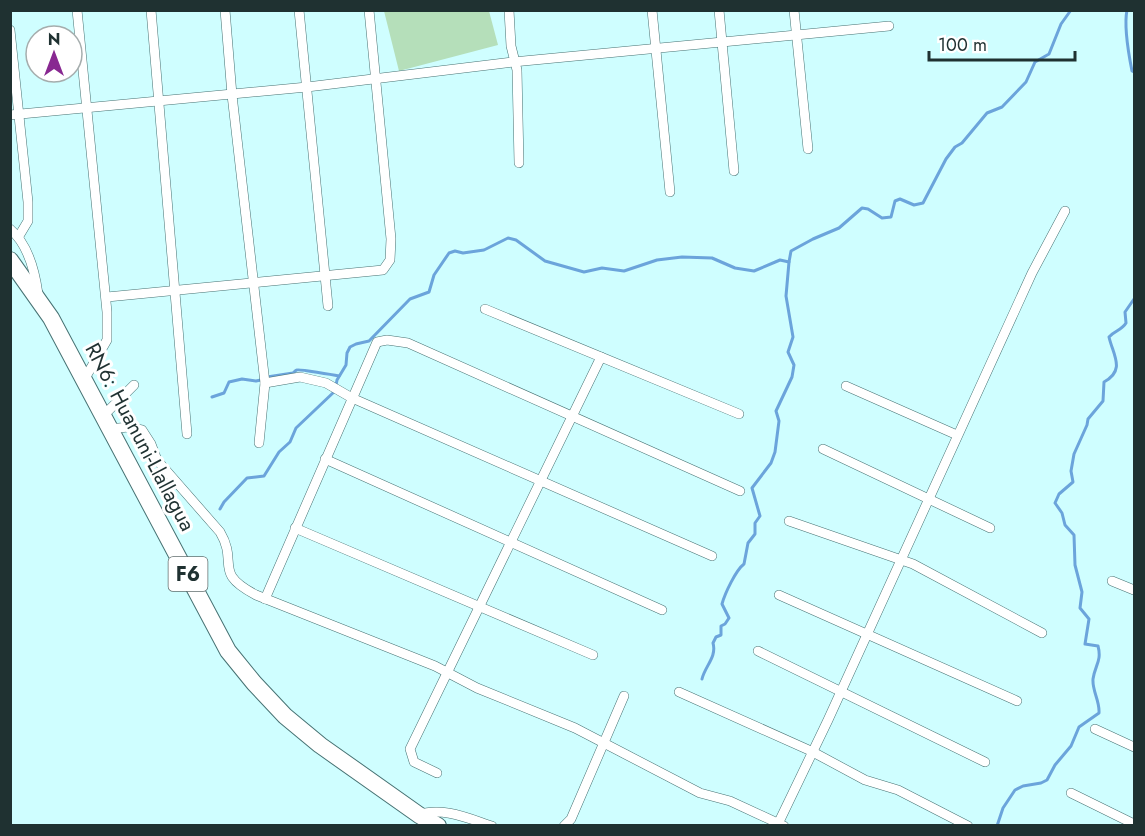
<svg xmlns="http://www.w3.org/2000/svg" width="1145" height="836" font-family="Jost,sans-serif">
	<style>
		.green { fill: #b5dfba }
		.lines { fill: none; stroke-linecap: round; stroke-linejoin: round }
		.stream { stroke: #6ba4db; stroke-width: 3 }
		.street-casing { stroke: #477273; stroke-width: 10 }
		.highway-casing { stroke: #477273; stroke-width: 18 }
		.street { stroke: #fff; stroke-width: 9 }
		.highway { stroke: #fff; stroke-width: 16 }
		.labels { text-anchor: middle; stroke-width: 6; stroke-linejoin: round; paint-order: stroke }
		.shield { fill: #fff; stroke: #626f6f; stroke-width: 1.5 }
		.shield-label { font-size: 20px; font-weight: bold; fill: #1f3131 }
		.street-label { font-size: 21px; fill: #1f3131; stroke: #fff }
	</style>
	<rect width="100%" height="100%" fill="#cffeff"/>
	<!-- green -->
	<polygon class="green" points="384,11 489,11 498,45 399,71"/>
	<g class="lines">
		<!-- stream -->
		<g class="stream">
			<path d="M1127,10C1124,25 1129,56 1132,71L1134,72"/>
			<path d="M267,377L293,373C294,372 296,370 297,370C299,369 334,375 339,376"/>
			<polyline points="212,397 224,393 229,382 242,379 256,381 261,380"/>
			<polyline points="220,509 224,502 247,478 264,476 279,452 290,442 296,428 335,391 337,380 346,365 347,353 350,347 356,344 369,341 410,299 429,292 434,275 449,253 455,251 463,253 484,250 508,238 516,240 545,261 584,272 602,268 624,271 657,260 682,257 712,258 735,268 754,271 780,260 789,262"/>
			<path d="M702,679C705,666 717,657 713,643L716,637L721,635V626L725,624L729,618L722,604C725,593 736,570 744,564L748,543L755,534V523L760,516L752,488L771,463L775,452L779,421L776,411L792,377L794,365L788,352L793,337L786,296L789,262L791,251L813,239L839,228L862,208L868,209L882,218L891,217L895,201L900,199L914,205L923,203L946,159L955,147L962,143L987,113L1002,107L1026,82L1035,62L1049,54L1061,24L1071,10"/>
			<path d="M997,826L1003,808L1015,790L1023,786L1041,783L1047,780L1055,765L1071,746L1079,727L1099,713C1100,701 1092,691 1093,679C1095,665 1102,661 1098,646L1085,644L1089,619L1080,608L1082,592L1075,565L1074,535L1065,525L1062,513L1055,503L1059,494L1073,482L1071,471L1074,454L1087,425L1088,419L1103,401L1104,382C1126,370 1113,355 1109,337C1114,331 1122,330 1126,323L1125,312L1134,299"/>
		</g>
		<defs>
			<g id="street">
				<polyline points="77,10 107,312 107,340 84,380"/>
				<polyline points="151,10 187,434"/>
				<polyline points="225,10 232,95 265,383 259,443"/>
				<polyline points="299,10 328,306"/>
				<polyline points="509,10 511,46 517,70 519,163"/>
				<polyline points="652,10 670,192"/>
				<polyline points="719,10 734,171"/>
				<polyline points="794,10 808,149"/>
				<polyline points="10,30 28,202 28,221 19,236"/>
				<polyline points="10,115 307,87 513,62 889,26"/>
				<path d="M10,229C28,244 35,272 38,294"/>
				<polyline points="107,297 383,270 390,260 391,239 369,10"/>
				<polyline points="485,309 739,414"/>
				<polyline points="265,383 300,377 326,383 352,398 712,556"/>
				<polyline points="846,386 957,435"/>
				<polyline points="103,416 134,385"/>
				<path d="M110,429L128,427L142,430L151,444L157,460L220,532C239,564 212,572 256,595L435,666L477,688L575,728L700,793L730,801L784,826"/>
				<polyline points="823,449 990,528"/>
				<polyline points="325,459 662,610"/>
				<polyline points="789,521 913,564 1042,633"/>
				<polyline points="295,528 593,655"/>
				<polyline points="1112,581 1134,590"/>
				<polyline points="779,595 1017,701"/>
				<polyline points="265,599 377,342 387,340 408,343 740,491"/>
				<polyline points="758,651 985,762"/>
				<polyline points="679,692 811,751 865,780 898,790 968,826"/>
				<polyline points="1095,729 1134,747"/>
				<polyline points="437,773 414,762 410,749 601,357"/>
				<polyline points="1071,793 1134,824"/>
				<path d="M419,815C441,806 470,819 492,826"/>
				<polyline points="564,826 571,819 624,696"/>
				<polyline points="777,826 828,720 1032,273 1065,211"/>
			</g>
			<polyline id="highway" points="10,260 51,318 228,651 254,683 285,716 320,745 419,815 438,826"/>
		</defs>
		<!-- street casing -->
		<use href="#street" class="street-casing"/>
		<!-- highway casing -->
		<use href="#highway" class="highway-casing"/>
		<!-- street -->
		<use href="#street" class="street"/>
		<!-- highway -->
		<use href="#highway" class="highway"/>
	</g>
	<g class="labels">
		<!-- shield labels -->
		<rect class="shield" x="168.5" y="557" width="39" height="34" rx="4.5"/>
		<g class="shield-label">
			<text x="188" y="581">F6</text>
		</g>
		<!-- street labels -->
		<g class="street-label">
			<text transform="translate(140 437) rotate(62)" y="7">RN6: Huanuni-Llallagua</text>
		</g>
	</g>
	<!-- border -->
	<rect width="1145" height="836" fill="none" stroke="#1f3131" stroke-width="24"/>
	<!-- north arrow -->
	<g transform="translate(54 54)"><circle r="28" fill="#ffffff" stroke="#a5adad" stroke-width="1.5"/>
	<path d="M0-4.5L10 22L0 15L-10 22Z" fill="#882891"/>
	<text y="-9" font-size="16" font-weight="bold" text-anchor="middle" fill="#1f3131">N</text>
	</g>
	<!-- scale -->
	<path d="M929 51v9h146v-9" fill="none" stroke="#1f3131" stroke-width="3"/>
	<text x="938" y="51" font-size="18" fill="#1f3131" stroke="#ffffff" stroke-width="4.5" paint-order="stroke">100 m</text>
</svg>
